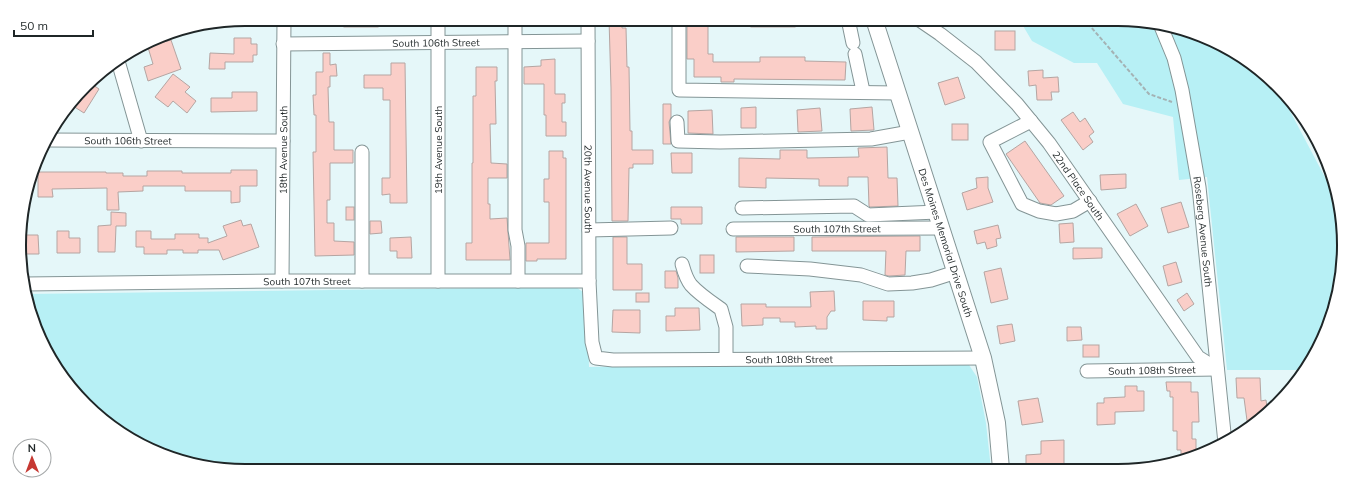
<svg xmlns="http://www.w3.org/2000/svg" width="1363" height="490" font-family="Mulish,sans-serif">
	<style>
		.green { fill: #b7f0f5 }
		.building { fill: #facec8; stroke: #b5a5a2 }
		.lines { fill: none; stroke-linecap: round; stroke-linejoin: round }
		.minor-casing { stroke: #849596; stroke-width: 15 }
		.major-casing { stroke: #849596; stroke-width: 18 }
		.path { stroke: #a4b2b4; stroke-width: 2; stroke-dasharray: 4 2; stroke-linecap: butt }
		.minor { stroke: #fff; stroke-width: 13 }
		.major { stroke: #fff; stroke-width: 16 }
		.labels { text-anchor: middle; stroke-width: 3.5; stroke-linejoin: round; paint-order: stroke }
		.street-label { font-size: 10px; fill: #1f2627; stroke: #fff }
		.rim { fill: none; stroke: #1f2627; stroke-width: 2 }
	</style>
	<rect width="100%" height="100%" fill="#e5f7f9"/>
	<!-- green -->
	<g class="green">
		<polygon points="1019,19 1118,19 1176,27 1255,66 1282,96 1327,181 1342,215 1336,303 1314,358 1304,370 1227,370 1207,177 1179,180 1173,117 1123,104 1097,63 1074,63 1032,41"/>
		<polygon points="576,287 587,295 589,367 952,360 969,365 977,377 986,423 991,469 245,471 187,463 119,433 57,371 27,303 26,294"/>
	</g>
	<!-- building -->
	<g class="building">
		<rect x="344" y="19" width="34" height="8"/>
		<polygon points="609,19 622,19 622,28 626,28 627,67 629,67 630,131 632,131 632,150 653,150 653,164 633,164 633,168 629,168 628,221 612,221 611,88"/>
		<polygon points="687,19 708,19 708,54 713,54 713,62 760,62 760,57 805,57 805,61 846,62 845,80 734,79 734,82 721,82 721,77 694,77 694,59 687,59"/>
		<rect x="751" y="19" width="44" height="8"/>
		<rect x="995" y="31" width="20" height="19"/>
		<polygon points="163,35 164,42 171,40 181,69 148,81 144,67 153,64 147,44 159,36"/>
		<polygon points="234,38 251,38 251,44 257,44 257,55 253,55 253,62 225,62 225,69 209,69 210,53 234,54"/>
		<polygon points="323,53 330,53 330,65 336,64 337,76 330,76 330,87 328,87 329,122 334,122 334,150 353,150 353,163 330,163 330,200 327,200 327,223 334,223 334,241 354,242 354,255 315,256 313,152 316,152 316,115 314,115 313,95 316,95 316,72 323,72"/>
		<polygon points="555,59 555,94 565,94 565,103 562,103 562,122 566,122 566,136 546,136 546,115 544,115 544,84 524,84 524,67 541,66 541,60"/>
		<polygon points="391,63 405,63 407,203 390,203 390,194 382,195 382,178 390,178 390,100 383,100 383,88 364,88 364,75 391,75"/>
		<polygon points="476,67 497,67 497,81 495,81 496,124 490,124 491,163 507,164 507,178 488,178 488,204 490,204 490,219 507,218 510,260 466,260 466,243 472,243 472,163 473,163 473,96 476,96"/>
		<polygon points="1043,70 1043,78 1058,77 1059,92 1051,92 1052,100 1037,100 1036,85 1029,86 1028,71"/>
		<polygon points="173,74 190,87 185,92 196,101 187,113 173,101 168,107 155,97"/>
		<polygon points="958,77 965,98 945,105 938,83"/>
		<polygon points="90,83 99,89 84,113 73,106"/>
		<polygon points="232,92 257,92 257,111 211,112 211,98 232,98"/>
		<polygon points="663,104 671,104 671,117 669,122 671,144 663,144"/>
		<polygon points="756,107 756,128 741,128 741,108"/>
		<polygon points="872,107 874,130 851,131 850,109"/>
		<polygon points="820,108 822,131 798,132 797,110"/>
		<polygon points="712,110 713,134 688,133 688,111"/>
		<polygon points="1073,112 1080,122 1085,118 1094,132 1089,136 1093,142 1083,150 1061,120"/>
		<rect x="952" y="124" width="16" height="16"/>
		<polygon points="1025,141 1064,196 1051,205 1040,203 1006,154"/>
		<polygon points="887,147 888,178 897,178 898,206 870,207 869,206 868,177 848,177 848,186 819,186 819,179 766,178 766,188 739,187 739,158 780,159 780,150 807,150 807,158 859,157 858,148"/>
		<polygon points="549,151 563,151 563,158 566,158 566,259 537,259 537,261 526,261 526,243 549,243 549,202 544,202 544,179 549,179"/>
		<polygon points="671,153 692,153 692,173 672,173"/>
		<polygon points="231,170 257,170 257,186 240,186 240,202 231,203 231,191 185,191 185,186 143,186 143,191 118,192 119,210 107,210 107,188 52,189 53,197 38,197 38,172 106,172 106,173 123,173 123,176 147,176 147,171 182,171 182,173 231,173"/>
		<polygon points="1126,174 1126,188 1101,190 1100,175"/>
		<polygon points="988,177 988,188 993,202 967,210 962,193 977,188 976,178"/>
		<polygon points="1181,202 1189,227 1168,233 1161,208"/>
		<polygon points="1136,204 1148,226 1130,236 1117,214"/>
		<rect x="346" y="207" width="8" height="13"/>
		<polygon points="671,207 702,207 702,224 681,224 681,219 671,219"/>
		<polygon points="111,212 126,213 126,226 116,226 115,252 98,252 98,226 111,225"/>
		<polygon points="241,220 243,226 251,224 259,247 223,260 219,250 198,250 198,253 183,253 183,250 167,250 167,254 144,254 144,247 136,247 136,231 151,231 151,239 175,239 175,234 199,234 199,238 208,238 208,243 227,236 223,226"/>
		<polygon points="370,221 381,221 382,233 370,234"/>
		<polygon points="1073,223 1074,242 1060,243 1059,224"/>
		<polygon points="998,225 1001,238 996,239 997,246 987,249 985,242 977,244 974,231"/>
		<polygon points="57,231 69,231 69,238 80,238 80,253 57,253"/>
		<polygon points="22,235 38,235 39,254 23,254"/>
		<polygon points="920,236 920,251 906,251 905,275 889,276 885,275 886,251 812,251 812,237"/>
		<polygon points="411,237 412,258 397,258 397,251 390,251 390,238"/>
		<polygon points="613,237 627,237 627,264 642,264 642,290 613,290"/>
		<polygon points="736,237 794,237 794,251 736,252"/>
		<polygon points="1073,248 1102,248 1102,258 1073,259"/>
		<rect x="700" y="255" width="14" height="18"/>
		<polygon points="1176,262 1182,282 1168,286 1163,266"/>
		<polygon points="1001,268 1008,299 991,303 984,272"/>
		<polygon points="665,271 676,271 678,278 678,288 665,288"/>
		<polygon points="834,291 835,311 831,311 827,317 827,329 816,329 816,326 795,327 795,322 780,322 780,318 763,318 763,325 742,326 741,304 766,304 766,307 811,307 810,292"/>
		<rect x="636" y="293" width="13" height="9"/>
		<polygon points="1187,293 1194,304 1184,311 1177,300"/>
		<polygon points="863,301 894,301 894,317 887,317 887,321 863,320"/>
		<polygon points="675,308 699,308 700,330 666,331 666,316 675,316"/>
		<polygon points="613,310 640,310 640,333 612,332"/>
		<polygon points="1012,324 1015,341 1000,344 997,326"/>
		<polygon points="1067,327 1081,327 1082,340 1067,341"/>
		<rect x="1083" y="345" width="16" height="12"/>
		<polygon points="1236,378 1260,378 1261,401 1266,400 1268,414 1248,428 1244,398 1237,398"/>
		<polygon points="1166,382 1191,382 1191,392 1198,392 1199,422 1192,422 1192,439 1196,439 1196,454 1181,459 1181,450 1177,450 1177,431 1173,431 1173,397 1170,397 1170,391 1167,391"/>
		<polygon points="1125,386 1137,386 1137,391 1144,391 1144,411 1115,412 1115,424 1097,425 1097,403 1104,403 1104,398 1125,397"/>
		<polygon points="1038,398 1043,422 1022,425 1018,401"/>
		<polygon points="1064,440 1064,464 1040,464 1040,468 1026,469 1026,455 1041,454 1041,441"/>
	</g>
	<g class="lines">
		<defs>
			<g id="minor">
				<polyline points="438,19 438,281"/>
				<polyline points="515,19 515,230 518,246 518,281"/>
				<path id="s1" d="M588,19L589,281L592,342L596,358L613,360L983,358"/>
				<polyline points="679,19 679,90 898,93"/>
				<polyline points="848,19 853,43"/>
				<path id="s2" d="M918,19L940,34L976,62L1017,104L1049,143L1198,357L1217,369"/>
				<path id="s3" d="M1160,24L1174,58L1182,90L1199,187L1225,443"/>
				<path id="s4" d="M283,44L588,41"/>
				<polyline points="855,54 863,91"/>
				<polyline points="118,61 141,141"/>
				<polyline points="1031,121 990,142 1022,204 1039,211 1056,214 1073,211 1090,201"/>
				<polyline points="677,122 678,141 720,142 871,139 910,132"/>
				<path id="s5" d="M46,140L283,141"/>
				<polyline points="362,152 362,281"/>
				<polyline points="742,208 854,206 868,215 937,212"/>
				<path id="s6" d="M733,229L942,228"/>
				<polyline points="589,230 671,228"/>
				<path d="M682,264C684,271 686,279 691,285C699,294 711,302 721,309L726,327V359"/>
				<polyline points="747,266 810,269 861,275 888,284 912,283 931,280 956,272"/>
				<path id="s7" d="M282,281L284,19"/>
				<path id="s8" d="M25,284L282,281H589"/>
				<path id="s9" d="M1087,371L1217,369"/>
			</g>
			<g id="major">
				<path id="s10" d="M874,19L983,358L997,423L1001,469"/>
			</g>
		</defs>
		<!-- minor casing -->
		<use href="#minor" class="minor-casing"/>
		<!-- major casing -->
		<use href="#major" class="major-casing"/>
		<!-- path -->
		<polyline class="path" points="1084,19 1149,94 1172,102"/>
		<!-- minor -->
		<use href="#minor" class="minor"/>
		<!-- major -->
		<use href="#major" class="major"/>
	</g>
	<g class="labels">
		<!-- street labels -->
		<g class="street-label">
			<text dy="4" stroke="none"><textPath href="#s4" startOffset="153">South 106th Street</textPath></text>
			<text dy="4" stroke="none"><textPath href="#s5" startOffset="82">South 106th Street</textPath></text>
			<text dy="4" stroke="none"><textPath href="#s7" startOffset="131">18th Avenue South</textPath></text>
			<text transform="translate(438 150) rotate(-90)" y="4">19th Avenue South</text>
			<text dy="4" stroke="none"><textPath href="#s2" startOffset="233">22nd Place South</textPath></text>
			<text dy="4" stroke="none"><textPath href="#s1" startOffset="170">20th Avenue South</textPath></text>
			<text dy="4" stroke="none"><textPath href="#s6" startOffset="104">South 107th Street</textPath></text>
			<text dy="4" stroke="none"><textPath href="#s3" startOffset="213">Roseberg Avenue South</textPath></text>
			<text dy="4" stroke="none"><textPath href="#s10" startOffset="235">Des Moines Memorial Drive South</textPath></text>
			<text dy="4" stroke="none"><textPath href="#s8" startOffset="282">South 107th Street</textPath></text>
			<text dy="4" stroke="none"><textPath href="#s1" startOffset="533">South 108th Street</textPath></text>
			<text dy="4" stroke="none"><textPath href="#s9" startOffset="65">South 108th Street</textPath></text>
		</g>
	</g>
	<!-- crop -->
	<path d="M0 0H1363V490H0ZM245 26H1118A219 219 0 0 1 1337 245V245A219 219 0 0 1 1118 464H245A219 219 0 0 1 26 245V245A219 219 0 0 1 245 26Z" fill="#fff" fill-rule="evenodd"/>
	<path class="rim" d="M245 26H1118A219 219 0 0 1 1337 245V245A219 219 0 0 1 1118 464H245A219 219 0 0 1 26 245V245A219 219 0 0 1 245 26Z"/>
	<!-- north arrow -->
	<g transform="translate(32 458) rotate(359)"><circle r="19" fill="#ffffff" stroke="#a5a8a9"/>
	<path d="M0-3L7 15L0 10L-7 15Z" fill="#c63832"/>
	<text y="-6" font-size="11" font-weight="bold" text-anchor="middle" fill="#1f2627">N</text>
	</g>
	<!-- scale -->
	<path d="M14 30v6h79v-6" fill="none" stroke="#1f2627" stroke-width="2"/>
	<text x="20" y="30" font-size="12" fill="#1f2627" stroke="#ffffff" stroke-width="3" paint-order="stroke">50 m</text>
</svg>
